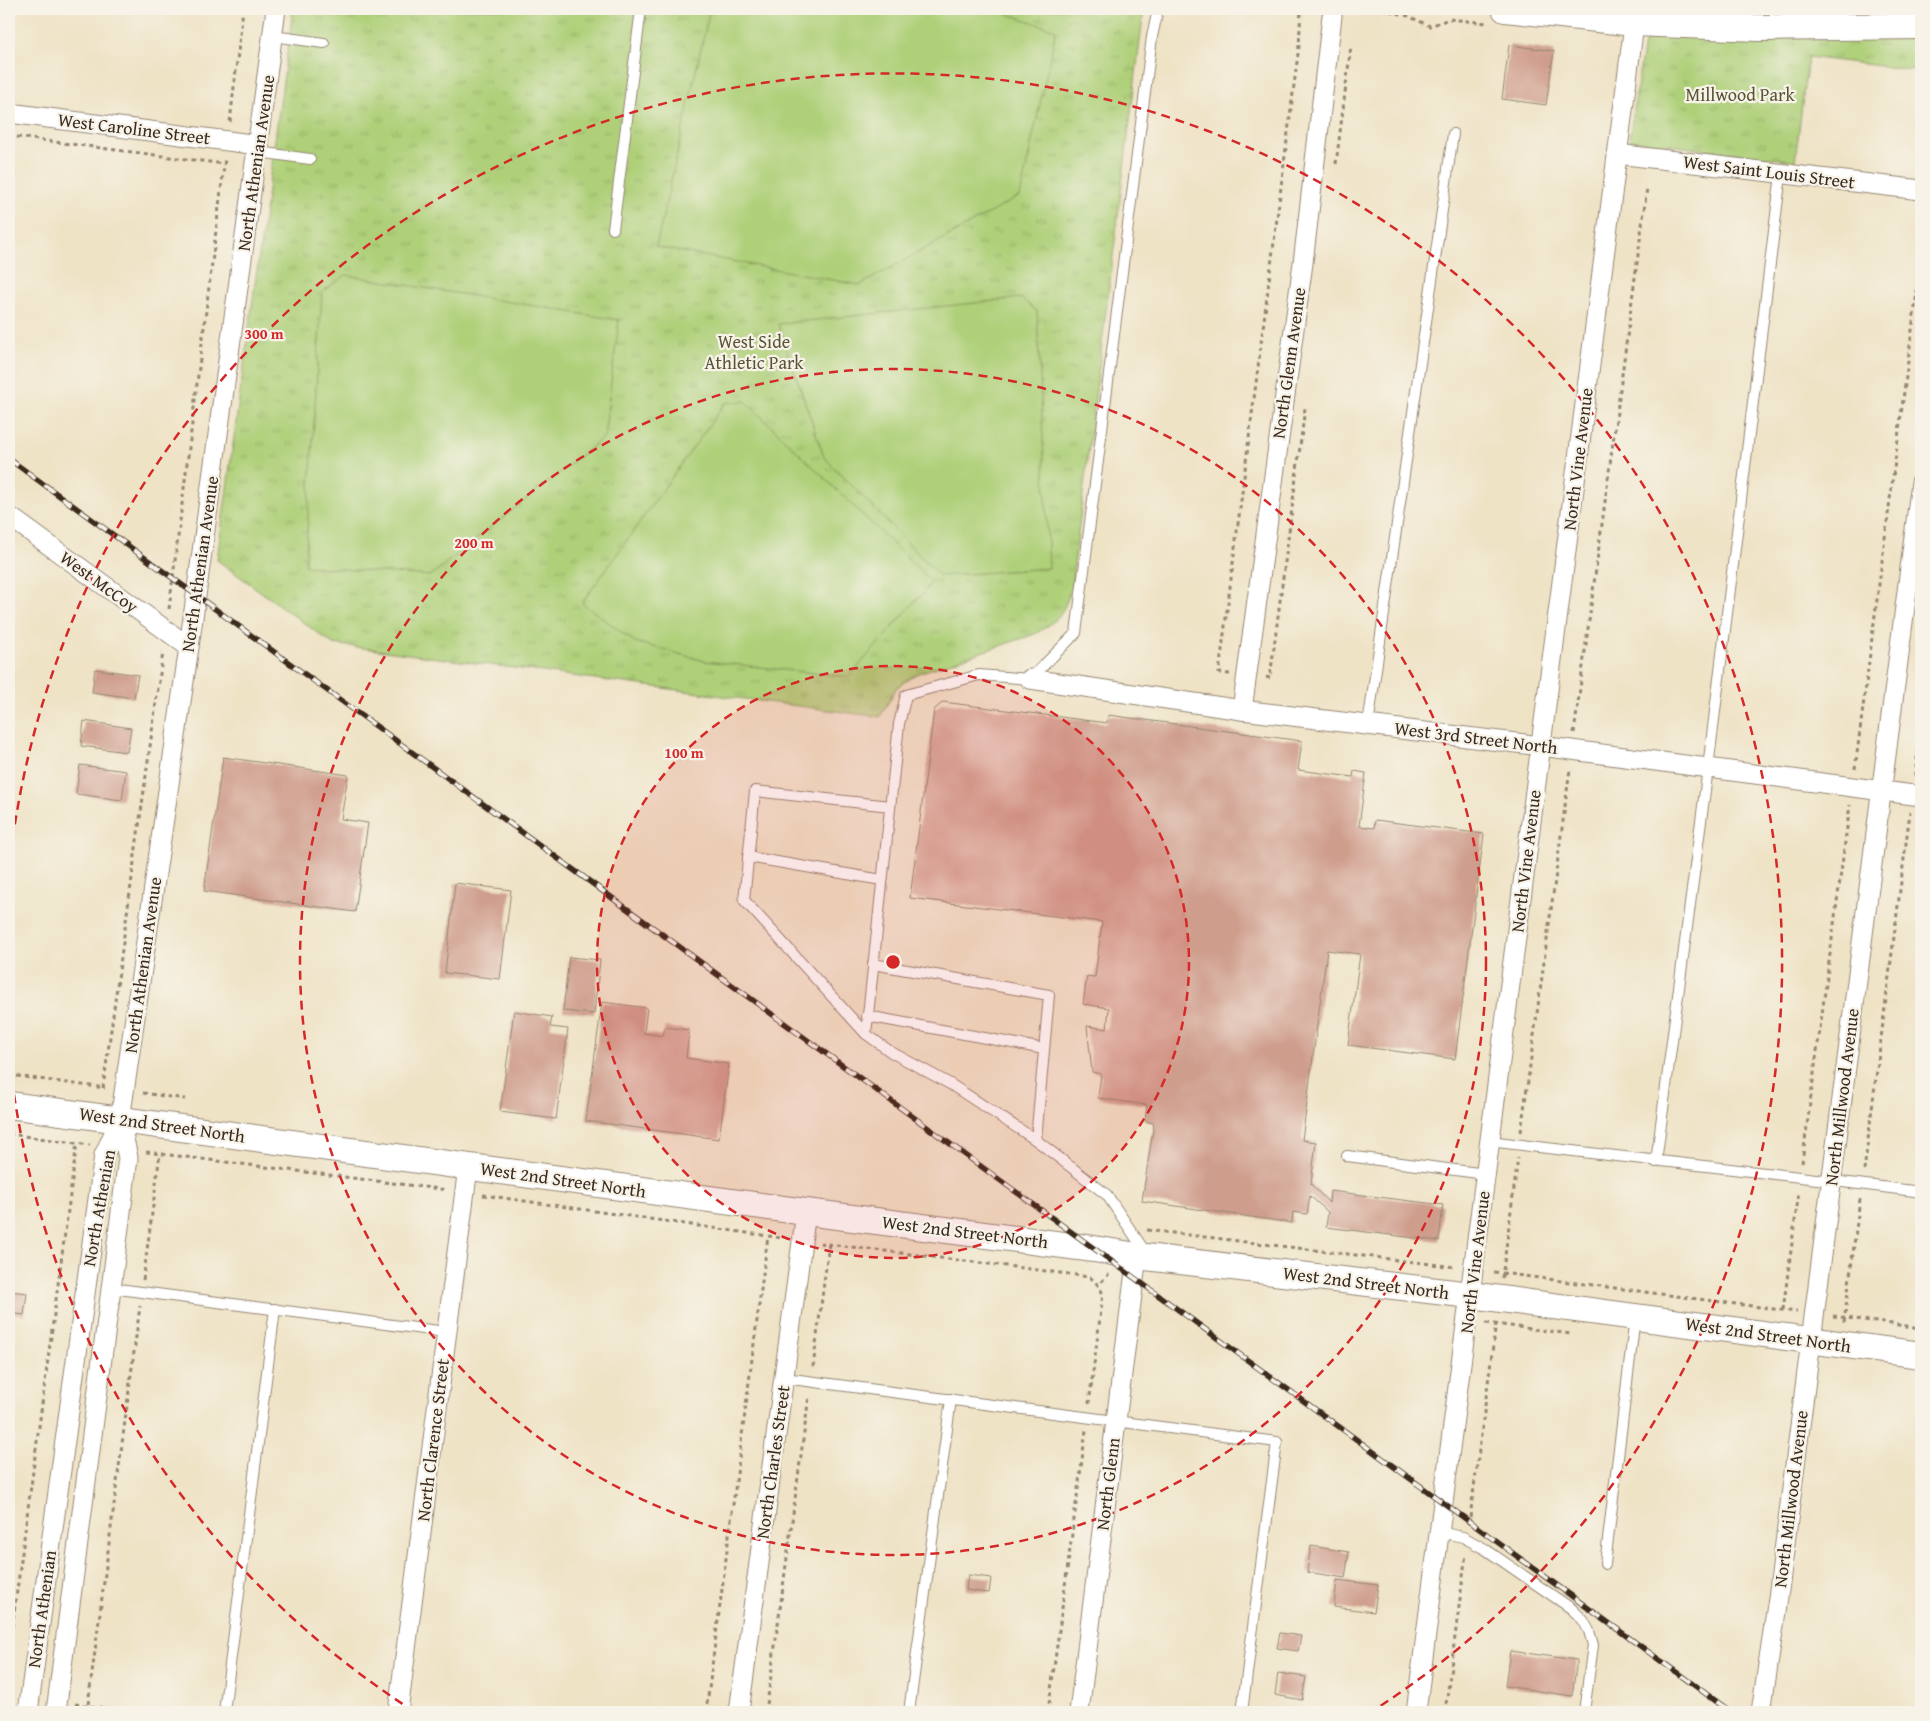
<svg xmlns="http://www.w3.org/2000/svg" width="1930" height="1721" font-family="'Gentium Book Plus',serif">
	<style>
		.park { fill: url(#park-tufts); stroke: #757d4c }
		.pitch { fill: #afd079; stroke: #757d4c }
		.building { fill: #cf9d8c }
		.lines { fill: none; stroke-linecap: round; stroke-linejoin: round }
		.lane-casing { stroke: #958672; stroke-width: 12 }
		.street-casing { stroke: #958672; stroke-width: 21 }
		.secondary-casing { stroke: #958672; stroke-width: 28 }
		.path { stroke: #958672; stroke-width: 3; stroke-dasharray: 4 4; stroke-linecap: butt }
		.lane { stroke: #fff; stroke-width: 10 }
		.street { stroke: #fff; stroke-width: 19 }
		.secondary { stroke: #fff; stroke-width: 26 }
		.rail-casing { stroke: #3b2a1e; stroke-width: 5.5 }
		.rail { stroke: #f7f3e8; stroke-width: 4; stroke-dasharray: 11; stroke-linecap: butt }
		.ring { fill: none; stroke: #d62828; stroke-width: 2.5; stroke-dasharray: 9 6 }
		.labels { text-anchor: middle; stroke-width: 4.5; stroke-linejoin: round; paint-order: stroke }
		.park-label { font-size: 18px; fill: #585435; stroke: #f7f3e8 }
		.street-label { font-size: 18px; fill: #3b2a1e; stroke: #f7f3e8 }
		.centre { fill: #d62828; stroke: #f7f3e8; stroke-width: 2.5 }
		.ring-label { font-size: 15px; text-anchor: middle; font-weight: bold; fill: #d62828; stroke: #f7f3e8; stroke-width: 4.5; stroke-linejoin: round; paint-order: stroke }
	</style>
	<defs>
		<pattern id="park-tufts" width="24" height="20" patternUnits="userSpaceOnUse" patternTransform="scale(1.25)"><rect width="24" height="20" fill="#afd079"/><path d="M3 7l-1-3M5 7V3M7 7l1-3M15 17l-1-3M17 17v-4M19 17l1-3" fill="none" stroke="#97b368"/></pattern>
	</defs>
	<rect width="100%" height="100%" fill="#f7f3e8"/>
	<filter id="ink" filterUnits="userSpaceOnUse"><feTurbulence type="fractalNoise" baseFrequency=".02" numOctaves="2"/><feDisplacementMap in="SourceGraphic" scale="10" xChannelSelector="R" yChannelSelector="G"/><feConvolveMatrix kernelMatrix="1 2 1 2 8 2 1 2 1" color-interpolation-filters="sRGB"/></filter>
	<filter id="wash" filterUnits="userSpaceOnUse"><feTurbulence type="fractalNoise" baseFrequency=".0096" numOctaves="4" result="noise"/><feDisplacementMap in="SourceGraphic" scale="20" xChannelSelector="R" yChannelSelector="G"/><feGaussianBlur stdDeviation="1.12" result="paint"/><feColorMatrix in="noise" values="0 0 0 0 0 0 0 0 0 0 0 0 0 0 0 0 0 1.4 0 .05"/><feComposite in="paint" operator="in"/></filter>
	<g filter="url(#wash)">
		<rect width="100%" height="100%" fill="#efe3c6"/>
		<!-- park -->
		<g class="park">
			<path d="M293,9H1144L1071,590C1062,616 1058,620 1035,634L916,674L897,687L880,717L333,644L217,560Z"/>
			<polygon points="1656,35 1921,37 1921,71 1808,57 1795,161 1629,140 1644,43"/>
		</g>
		<!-- pitch -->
		<g class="pitch">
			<polygon points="710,9 993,9 1056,30 1020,196 860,285 656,247"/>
			<polygon points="346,275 619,320 604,437 430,576 305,566 322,292"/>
			<polygon points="1021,298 1037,311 1049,568 940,576 824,457 778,324"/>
			<polygon points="745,401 932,582 849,677 705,661 635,642 582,603 725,403"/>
		</g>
		<g id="blocks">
			<!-- building -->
			<g class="building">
				<polygon points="1509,45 1554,51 1546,105 1502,99"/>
				<polygon points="95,669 138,675 134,698 92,692"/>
				<polygon points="943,702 1107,723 1108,715 1302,741 1298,770 1353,777 1354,771 1366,773 1359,826 1374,828 1375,820 1484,834 1455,1059 1348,1045 1360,954 1327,950 1302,1140 1316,1142 1311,1184 1329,1203 1330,1191 1443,1205 1439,1241 1326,1227 1328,1212 1310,1196 1307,1214 1293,1212 1292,1223 1142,1201 1154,1123 1145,1121 1147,1105 1098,1098 1101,1074 1092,1072 1087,1026 1107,1029 1109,1008 1083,1004 1087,976 1095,977 1102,922 910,898 934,710"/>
				<polygon points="84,721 131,728 127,752 81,746"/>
				<polygon points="223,757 348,775 341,819 368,823 355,912 204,891"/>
				<polygon points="80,765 126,771 122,800 76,794"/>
				<polygon points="455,883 511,890 500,979 445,973"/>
				<polygon points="569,957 600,960 594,1014 563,1011"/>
				<polygon points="602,1002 647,1008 644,1033 663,1036 665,1027 689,1030 686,1058 729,1064 719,1139 586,1121"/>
				<polygon points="514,1011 552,1017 550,1027 568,1029 556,1119 500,1112"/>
				<polygon points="9,1291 27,1293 24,1315 9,1313"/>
				<polygon points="1311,1546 1349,1552 1345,1578 1307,1572"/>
				<polygon points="968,1575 991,1578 989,1593 966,1590"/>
				<polygon points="1337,1580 1378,1585 1374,1612 1334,1607"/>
				<polygon points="1280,1633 1301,1636 1298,1651 1277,1648"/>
				<polygon points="1510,1651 1577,1660 1572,1696 1505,1686"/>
				<polygon points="1278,1673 1306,1677 1302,1700 1275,1695"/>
			</g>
		</g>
	</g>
	<g filter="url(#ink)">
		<use href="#blocks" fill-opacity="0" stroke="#958672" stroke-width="1"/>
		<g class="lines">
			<defs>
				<g id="lane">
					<polyline points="273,36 324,43"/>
					<polyline points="258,152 310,159"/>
					<polyline points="613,229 641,9"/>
					<polyline points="1368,725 1453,134"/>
					<polyline points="748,857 882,880"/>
					<polyline points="873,964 1049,995 1036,1140"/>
					<polyline points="867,1016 1044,1049"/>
					<polyline points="866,1034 744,900 755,791 890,806"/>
					<path d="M1490,1141C1634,1159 1778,1173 1921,1192"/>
					<polyline points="1347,1156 1486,1174"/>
					<polyline points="1656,1162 1708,768 1781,174"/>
					<polyline points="1146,1253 1107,1195 1036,1140 950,1084 891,1052 866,1034 899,724 906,695 979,675 1030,679 1076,633 1152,37 1158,9"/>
					<polyline points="111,1288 446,1332"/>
					<polyline points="784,1378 1277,1442 1242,1712"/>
					<polyline points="1439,1532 1463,1537 1485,1549 1572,1609 1583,1620 1589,1631 1593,1645 1584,1712"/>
					<polyline points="1605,1564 1635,1317"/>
					<polyline points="224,1712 275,1309"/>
					<polyline points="909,1712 951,1399"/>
				</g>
				<g id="street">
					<polyline points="9,113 259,145"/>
					<polyline points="1617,154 1921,190"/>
					<polyline points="9,516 189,647"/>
					<polyline points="1030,679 1242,710 1541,746 1921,796"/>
					<polyline points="1242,710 1303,263 1332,16"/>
					<polyline points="28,1712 104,1155 120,1120 189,647 276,9"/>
					<polyline points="56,1712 128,1158 120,1120"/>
					<polyline points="398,1712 468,1167"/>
					<polyline points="739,1712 806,1212"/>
					<polyline points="1079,1712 1137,1256"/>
					<polyline points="1416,1712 1636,9"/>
					<polyline points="1761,1712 1778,1598 1921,482"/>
				</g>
				<g id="secondary">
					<polyline points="1505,9 1634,23 1760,28 1921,26"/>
					<polyline points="9,1105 806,1212 1094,1249 1137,1256 1471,1295 1921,1355"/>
				</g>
			</defs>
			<!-- lane casing -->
			<use href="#lane" class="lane-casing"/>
			<!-- street casing -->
			<use href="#street" class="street-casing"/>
			<!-- secondary casing -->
			<use href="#secondary" class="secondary-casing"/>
			<!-- path -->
			<g class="path">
				<polyline points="1382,9 1408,16 1430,26 1449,19 1487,23"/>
				<polyline points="230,122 243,9"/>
				<polyline points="9,136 224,164"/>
				<polyline points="1336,164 1351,46"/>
				<polyline points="169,609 225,158"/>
				<polyline points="1230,674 1219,673 1299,46 1301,9"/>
				<polyline points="1266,677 1270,678 1305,408"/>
				<polyline points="1574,733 1647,188"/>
				<polyline points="1855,769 1921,261"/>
				<polyline points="1915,776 1921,725"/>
				<polyline points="9,1075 105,1088"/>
				<polyline points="103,1088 163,652"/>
				<polyline points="143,1093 185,1099"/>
				<polyline points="1521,1132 1570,769"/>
				<polyline points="9,1134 90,1145"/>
				<polyline points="146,1152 447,1190"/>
				<polyline points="1802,1163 1850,805"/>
				<polyline points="1864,1171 1910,812"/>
				<polyline points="483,1195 782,1238"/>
				<polyline points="1147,1230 1456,1267"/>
				<polyline points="820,1243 1038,1270 1090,1277 1098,1285 1109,1274"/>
				<polyline points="1494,1272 1797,1312"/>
				<polyline points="1502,1278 1518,1158"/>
				<polyline points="143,1280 160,1154"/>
				<polyline points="1783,1310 1799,1191"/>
				<polyline points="1833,1316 1921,1328"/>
				<polyline points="1844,1322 1860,1199"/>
				<polyline points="1486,1323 1571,1334"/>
				<polyline points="813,1367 829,1244"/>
				<polyline points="1089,1404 1103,1294 1098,1285"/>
				<polyline points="1469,1525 1496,1323"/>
				<polyline points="9,1650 77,1143"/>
				<polyline points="75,1704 134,1712"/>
				<polyline points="87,1712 140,1306"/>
				<polyline points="706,1712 768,1236"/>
				<polyline points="766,1712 809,1396"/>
				<polyline points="1048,1712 1086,1430"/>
				<polyline points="1445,1712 1466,1554"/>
			</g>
			<!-- lane -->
			<use href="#lane" class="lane"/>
			<!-- street -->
			<use href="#street" class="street"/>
			<!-- secondary -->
			<use href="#secondary" class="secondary"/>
			<defs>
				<polyline id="rail" points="9,459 1731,1712"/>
			</defs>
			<!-- rail casing -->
			<use href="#rail" class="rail-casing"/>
			<!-- rail -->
			<use href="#rail" class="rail"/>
		</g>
	</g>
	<!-- distance rings -->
	<circle cx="893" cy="962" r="296" fill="#d62828" fill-opacity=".12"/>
	<g class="ring">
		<circle cx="893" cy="962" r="296"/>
		<circle cx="893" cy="962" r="593"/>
		<path d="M415 1712A889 889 0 0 1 9 1055M9 869A889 889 0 1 1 1371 1712"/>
	</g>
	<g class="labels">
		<!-- park labels -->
		<g class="park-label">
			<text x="1740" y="101">Millwood Park</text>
			<text x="754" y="348">West Side<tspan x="754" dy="21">Athletic Park</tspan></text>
		</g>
		<!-- street labels -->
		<g class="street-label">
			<text transform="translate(134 129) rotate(7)" y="6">West Caroline Street</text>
			<text transform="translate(256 163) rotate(-82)" y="6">North Athenian Avenue</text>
			<text transform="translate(1769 172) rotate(7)" y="6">West Saint Louis Street</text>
			<text transform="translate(1289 363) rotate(-82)" y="6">North Glenn Avenue</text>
			<text transform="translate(1578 459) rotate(-83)" y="6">North Vine Avenue</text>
			<text transform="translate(200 564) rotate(-82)" y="6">North Athenian Avenue</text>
			<text transform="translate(99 582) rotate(36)" y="6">West McCoy</text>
			<text transform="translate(1476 738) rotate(7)" y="6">West 3rd Street North</text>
			<text transform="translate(1526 861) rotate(-83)" y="6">North Vine Avenue</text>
			<text transform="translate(143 965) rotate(-82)" y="6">North Athenian Avenue</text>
			<text transform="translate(1842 1097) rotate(-83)" y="6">North Millwood Avenue</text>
			<text transform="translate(162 1125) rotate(8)" y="6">West 2nd Street North</text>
			<text transform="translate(563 1180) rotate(8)" y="6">West 2nd Street North</text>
			<text transform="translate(99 1208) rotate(-80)" y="6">North Athenian</text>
			<text transform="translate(965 1232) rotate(7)" y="6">West 2nd Street North</text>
			<text transform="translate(1475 1262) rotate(-83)" y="6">North Vine Avenue</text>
			<text transform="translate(1366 1283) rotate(7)" y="6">West 2nd Street North</text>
			<text transform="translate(1768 1335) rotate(8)" y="6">West 2nd Street North</text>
			<text transform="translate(433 1440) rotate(-83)" y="6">North Clarence Street</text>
			<text transform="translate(773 1462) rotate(-82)" y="6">North Charles Street</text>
			<text transform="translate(1108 1484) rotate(-83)" y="6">North Glenn</text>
			<text transform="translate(1791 1499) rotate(-83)" y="6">North Millwood Avenue</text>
			<text transform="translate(42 1609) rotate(-82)" y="6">North Athenian</text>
		</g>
	</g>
	<circle cx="893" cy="962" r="8" class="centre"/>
	<g class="ring-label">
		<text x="264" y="339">300 m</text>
		<text x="474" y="548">200 m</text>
		<text x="684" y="758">100 m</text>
	</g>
	<!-- margin -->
	<rect width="1930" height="1721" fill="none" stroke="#f7f3e8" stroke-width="30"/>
</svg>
